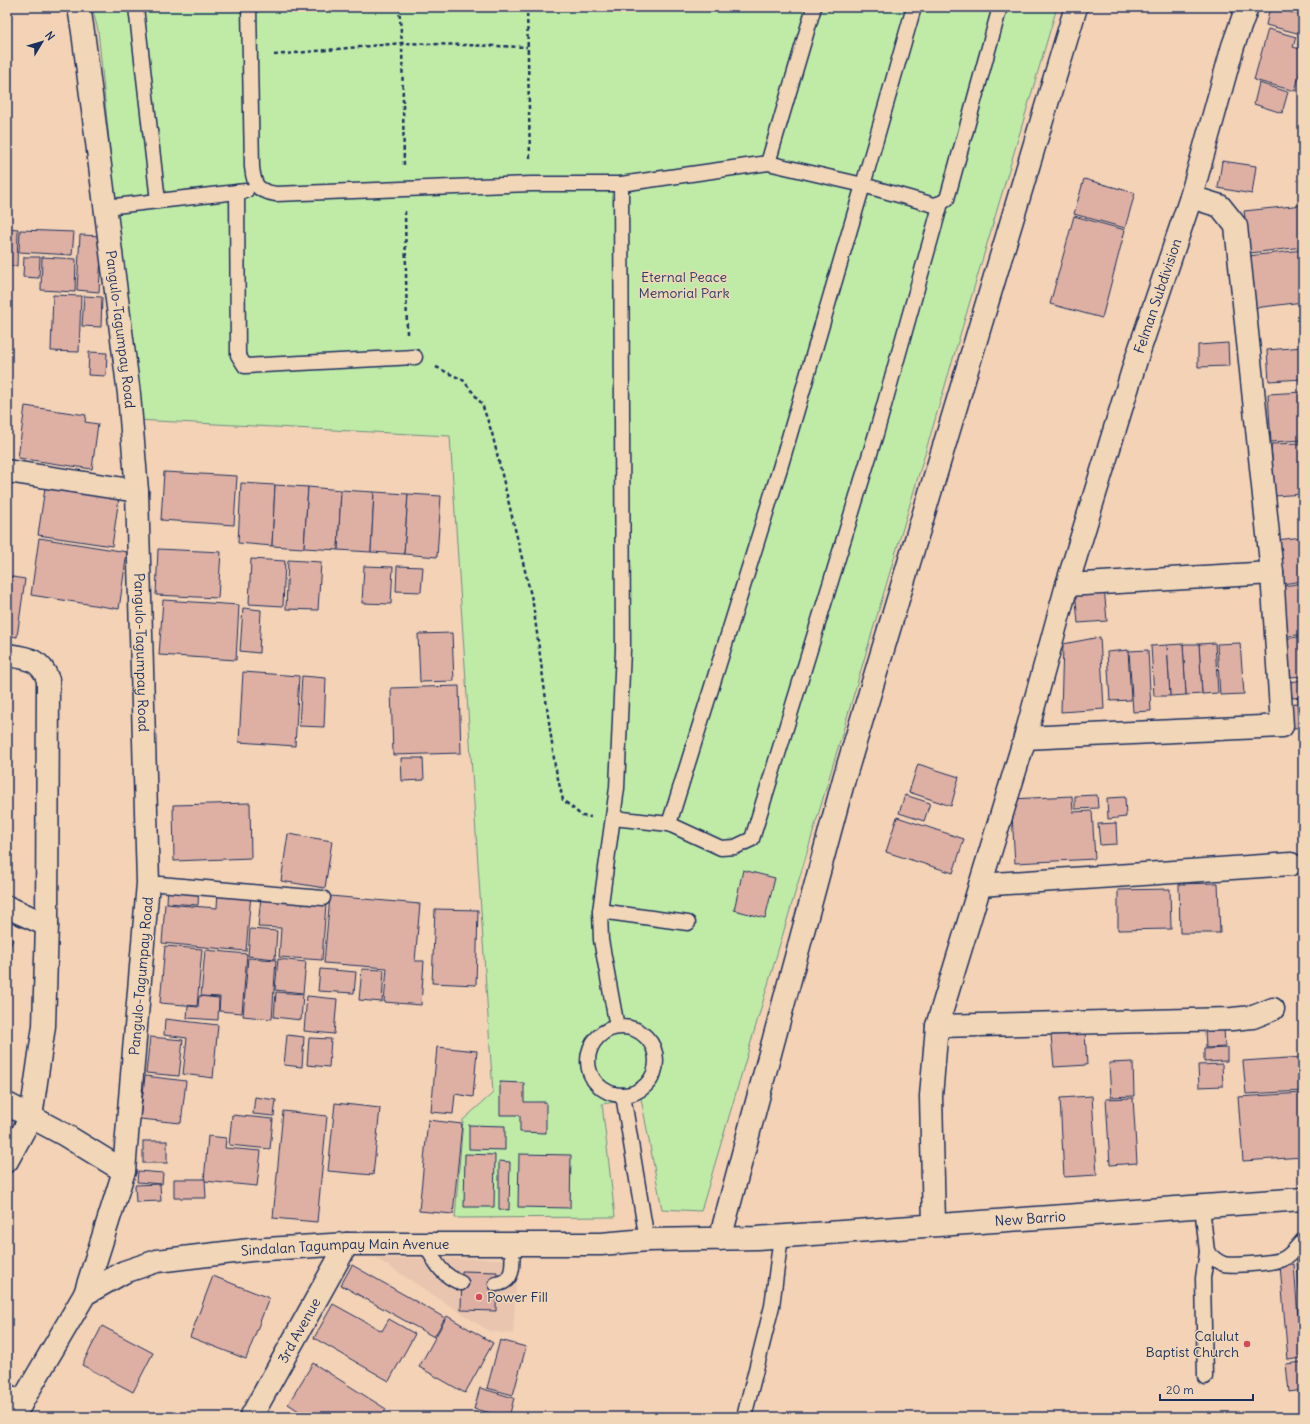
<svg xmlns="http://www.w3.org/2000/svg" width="1310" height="1424" font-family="Delius,sans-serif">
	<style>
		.built { fill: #e9c5af }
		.green { fill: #c0eba7; stroke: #6e8d82 }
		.building { fill: #deb0a4; stroke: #1b2f5e }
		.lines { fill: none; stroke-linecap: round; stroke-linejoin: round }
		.lane-casing { stroke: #1b2f5e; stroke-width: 17 }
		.street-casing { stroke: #1b2f5e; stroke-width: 25 }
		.secondary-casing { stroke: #1b2f5e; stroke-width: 25 }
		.path { stroke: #1b2f5e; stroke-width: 2.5; stroke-dasharray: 4 3; stroke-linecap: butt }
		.lane { stroke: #f1d6b8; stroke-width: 14 }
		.street { stroke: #f1d6b8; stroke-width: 22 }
		.secondary { stroke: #f1d6b8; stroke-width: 22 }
		.poi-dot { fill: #d1495b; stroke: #f1d6b8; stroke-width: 1.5 }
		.labels { text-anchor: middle; stroke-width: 3; stroke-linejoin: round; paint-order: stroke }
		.park-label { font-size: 14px; fill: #2c4265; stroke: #f1d6b8 }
		.street-label { font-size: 14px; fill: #1b2f5e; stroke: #f1d6b8 }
		.poi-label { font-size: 14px; fill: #1b2f5e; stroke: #f1d6b8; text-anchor: start }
	</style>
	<rect width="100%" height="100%" fill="#f3d2b6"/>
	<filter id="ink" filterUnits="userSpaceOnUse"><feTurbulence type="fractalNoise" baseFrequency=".025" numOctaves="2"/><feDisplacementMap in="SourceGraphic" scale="8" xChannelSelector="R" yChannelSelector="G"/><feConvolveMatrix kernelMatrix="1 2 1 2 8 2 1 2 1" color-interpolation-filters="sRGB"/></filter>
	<g filter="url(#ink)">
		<!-- built -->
		<polygon class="built" points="376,1258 518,1259 513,1334 489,1331"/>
		<!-- green -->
		<polygon class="green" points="92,7 1057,7 701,1211 662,1209 641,1098 602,1104 615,1217 455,1218 463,1120 493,1093 450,436 137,420 98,30"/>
		<!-- building -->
		<g class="building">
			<polygon points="1270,7 1303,15 1303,47 1298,45 1301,34 1266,25"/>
			<polygon points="1268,29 1296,37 1293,47 1303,50 1303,61 1295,91 1254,80"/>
			<polygon points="1259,83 1288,92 1282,113 1254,104"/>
			<polygon points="1222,161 1256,166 1252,194 1218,188"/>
			<polygon points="1084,179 1135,193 1125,228 1074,214"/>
			<polygon points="1303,205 1303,247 1250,253 1244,211"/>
			<polygon points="1074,216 1125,230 1102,318 1050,304"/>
			<polygon points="7,228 18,229 17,266 7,266"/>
			<polygon points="20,230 74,232 72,255 19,252"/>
			<polygon points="80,235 102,236 99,292 77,290"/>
			<polygon points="1303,250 1303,302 1254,308 1248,256"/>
			<polygon points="24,257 40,257 39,278 23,277"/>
			<polygon points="42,257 76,259 75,292 41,290"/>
			<polygon points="53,295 81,296 79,352 51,351"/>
			<polygon points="84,296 102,297 101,327 82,326"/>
			<polygon points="1228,343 1229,366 1198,367 1198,345"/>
			<polygon points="1303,347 1303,379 1269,381 1267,350"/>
			<polygon points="89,352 107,353 106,376 88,375"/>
			<polygon points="1303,392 1303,440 1271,442 1268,394"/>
			<polygon points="25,406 86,415 85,422 98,424 92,469 18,458"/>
			<polygon points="1303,443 1303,494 1275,496 1271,444"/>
			<polygon points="164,472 237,476 234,525 161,520"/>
			<polygon points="241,483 275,485 272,546 238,543"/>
			<polygon points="275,485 308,487 304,548 272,546"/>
			<polygon points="308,487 341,490 338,550 304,548"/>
			<polygon points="45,488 119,498 112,546 38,535"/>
			<polygon points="341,490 374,492 371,552 338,550"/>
			<polygon points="374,492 408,494 404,554 371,552"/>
			<polygon points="408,494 441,496 437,557 404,554"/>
			<polygon points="1303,537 1303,581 1282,584 1276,540"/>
			<polygon points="39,538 127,552 119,609 31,595"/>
			<polygon points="158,549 221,552 218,598 156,595"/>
			<polygon points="251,559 285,561 283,606 249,604"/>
			<polygon points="288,560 321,562 318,610 286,609"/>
			<polygon points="364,566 393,567 391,604 362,603"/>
			<polygon points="397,566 423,567 421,592 396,591"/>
			<polygon points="7,576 25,579 17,637 7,635"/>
			<polygon points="1303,583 1303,634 1284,637 1277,587"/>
			<polygon points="1104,587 1107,621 1078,623 1075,590"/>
			<polygon points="163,600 239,605 236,660 159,655"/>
			<polygon points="243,608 261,610 259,653 240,651"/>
			<polygon points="452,633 454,681 420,682 418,634"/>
			<polygon points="1303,636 1303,676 1291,677 1285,639"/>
			<polygon points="1100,637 1104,709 1061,712 1063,644"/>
			<polygon points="1215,643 1218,693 1202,694 1199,644"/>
			<polygon points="1240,643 1244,694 1220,695 1217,644"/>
			<polygon points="1183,644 1199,644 1202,694 1186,695"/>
			<polygon points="1183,644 1186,695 1170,696 1167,645"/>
			<polygon points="1167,645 1170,696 1154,696 1151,646"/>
			<polygon points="1128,650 1131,700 1110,701 1107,652"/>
			<polygon points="1148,650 1151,711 1133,712 1129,651"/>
			<polygon points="243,672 299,676 295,746 239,742"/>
			<polygon points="302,676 326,678 324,727 299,726"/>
			<polygon points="1303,680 1303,697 1292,698 1290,682"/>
			<polygon points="459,686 461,753 393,755 391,688"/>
			<polygon points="1298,699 1303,699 1303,718 1300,718"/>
			<polygon points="1297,703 1300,727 1289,729 1286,704"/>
			<polygon points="401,758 423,758 424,780 402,781"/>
			<polygon points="918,764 959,777 951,806 909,792"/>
			<polygon points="905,795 930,803 924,821 899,813"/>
			<polygon points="1097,795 1098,808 1075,809 1075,796"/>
			<polygon points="1072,796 1073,812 1092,811 1095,859 1015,863 1011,799"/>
			<polygon points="1125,797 1126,817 1108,819 1107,798"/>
			<polygon points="250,803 251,858 174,861 173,805"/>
			<polygon points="897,817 964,839 953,873 886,852"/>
			<polygon points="1303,820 1303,869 1297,821"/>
			<polygon points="1116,823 1117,844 1100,845 1098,824"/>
			<polygon points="288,834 332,841 325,888 281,881"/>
			<polygon points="743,870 775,878 765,918 734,910"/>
			<polygon points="1218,883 1220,933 1180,933 1179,884"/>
			<polygon points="168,885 199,888 198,905 167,903"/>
			<polygon points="1170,889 1171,929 1118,930 1118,890"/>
			<polygon points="218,891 251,894 246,951 162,943 165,904 217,908"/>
			<polygon points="330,896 420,904 415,961 424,961 421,1005 384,1002 387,968 324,963"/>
			<polygon points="261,897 326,903 322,960 279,957 281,928 258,927"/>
			<polygon points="435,909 478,910 476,985 432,983"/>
			<polygon points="250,929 277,931 275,959 248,956"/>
			<polygon points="7,937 13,940 7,952"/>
			<polygon points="165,946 202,949 197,1006 160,1003"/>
			<polygon points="205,950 247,954 242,1013 219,1011 220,997 201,996"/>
			<polygon points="248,958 276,960 272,1019 243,1016"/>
			<polygon points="278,959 306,962 303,993 275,990"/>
			<polygon points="320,969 356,972 354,993 318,991"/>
			<polygon points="362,969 384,970 382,1002 359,1000"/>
			<polygon points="276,992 303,994 301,1020 274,1017"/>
			<polygon points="199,996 219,998 218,1020 187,1018 188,1006 198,1007"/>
			<polygon points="307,996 337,999 334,1034 304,1031"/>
			<polygon points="165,1019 218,1025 213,1078 183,1074 187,1038 164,1035"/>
			<polygon points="1224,1028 1225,1047 1206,1048 1205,1029"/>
			<polygon points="1085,1033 1087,1065 1054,1067 1051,1035"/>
			<polygon points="287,1035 304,1037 302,1067 284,1065"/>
			<polygon points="150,1037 183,1040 179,1076 146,1073"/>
			<polygon points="309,1038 331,1039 329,1067 307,1065"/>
			<polygon points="437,1047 477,1051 473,1097 455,1094 453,1114 431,1112"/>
			<polygon points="1227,1048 1227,1061 1204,1062 1204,1049"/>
			<polygon points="1303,1057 1303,1091 1246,1094 1243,1061"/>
			<polygon points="1133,1062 1134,1096 1111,1097 1109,1063"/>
			<polygon points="1222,1064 1223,1086 1199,1087 1198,1065"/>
			<polygon points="145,1076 186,1081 181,1123 140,1119"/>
			<polygon points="500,1082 524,1083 524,1102 546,1102 546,1133 520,1132 520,1115 500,1115"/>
			<polygon points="1303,1093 1303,1157 1243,1161 1238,1097"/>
			<polygon points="1092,1096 1097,1175 1064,1177 1060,1098"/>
			<polygon points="255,1097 276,1100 274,1116 253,1114"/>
			<polygon points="1133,1098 1137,1163 1110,1165 1106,1099"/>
			<polygon points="335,1103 380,1108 373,1175 328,1171"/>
			<polygon points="283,1111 327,1116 317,1222 273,1218"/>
			<polygon points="232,1115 273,1119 270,1149 229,1145"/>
			<polygon points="428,1120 462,1124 453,1214 419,1211"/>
			<polygon points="469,1125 505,1126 505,1150 469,1149"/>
			<polygon points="208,1136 226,1138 225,1148 261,1151 257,1186 204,1181"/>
			<rect x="143" y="1141" width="24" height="22"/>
			<polygon points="465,1154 495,1155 494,1207 464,1207"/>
			<polygon points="519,1154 571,1155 570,1208 518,1207"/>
			<polygon points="499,1161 510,1162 509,1210 499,1209"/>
			<polygon points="138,1171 163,1173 162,1184 137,1182"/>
			<polygon points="174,1179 205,1179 206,1198 174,1198"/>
			<polygon points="160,1184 161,1201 136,1202 135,1185"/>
			<polygon points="1303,1250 1303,1321 1302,1321 1296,1251"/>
			<polygon points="1294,1264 1301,1358 1288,1360 1280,1265"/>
			<polygon points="352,1265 445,1318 434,1337 341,1285"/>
			<polygon points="462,1271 497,1272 496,1311 461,1310"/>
			<polygon points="213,1276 269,1298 246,1359 190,1337"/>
			<polygon points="333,1304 382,1331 389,1319 415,1334 389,1381 314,1338"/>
			<polygon points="447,1316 493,1343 465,1393 419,1367"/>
			<polygon points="102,1326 153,1353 133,1392 82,1365"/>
			<polygon points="500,1340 526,1347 513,1395 487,1388"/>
			<polygon points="1302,1362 1303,1390 1289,1392 1286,1364"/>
			<polygon points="313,1363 386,1409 381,1417 308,1417 288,1404"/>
			<polygon points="480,1388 514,1398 509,1417 474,1409"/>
		</g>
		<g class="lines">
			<defs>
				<g id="lane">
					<polyline points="136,7 158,201"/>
					<path d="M249,7L252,167C254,186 257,191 276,194L531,184H621L768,163L863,185L780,468L669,824"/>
					<polyline points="914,7 863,185 934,205 941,203 947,199 1000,7"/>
					<polyline points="768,163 814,7"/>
					<polyline points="237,192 238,355 245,366 415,357"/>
					<polyline points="106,207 246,191"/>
					<polyline points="613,818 669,824 721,848 735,847 752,839 876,434 941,203"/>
					<polyline points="148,883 323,898"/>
					<polyline points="600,911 688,923"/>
					<circle cx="622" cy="1061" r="34"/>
					<polyline points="617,1027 601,940 600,911 617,788 623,650 621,184"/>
					<polyline points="623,1095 647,1240"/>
					<polyline points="1202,1206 1207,1252 1203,1278 1205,1377"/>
					<path d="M425,1244C436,1263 440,1274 461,1283"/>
					<path d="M1207,1252C1212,1257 1217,1262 1224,1264C1232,1266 1276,1263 1283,1259C1291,1255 1297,1247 1303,1240"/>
					<path d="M496,1284C517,1282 512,1259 512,1243"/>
					<polyline points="744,1417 772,1306 781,1236"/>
				</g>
				<g id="street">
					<path id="s1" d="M79,7L83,32L129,394L137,491L148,883L124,1171L85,1294"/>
					<polyline points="1191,197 1220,206 1236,226 1272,573"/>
					<polyline points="7,471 137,491"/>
					<path d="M7,655C27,658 41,659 48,680L47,925L44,1026L31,1117L7,1161"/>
					<polyline points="1025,738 1282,726 1272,573 1067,585"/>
					<polyline points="980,885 1291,864"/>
					<polyline points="7,907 47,925"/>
					<polyline points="937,1026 1232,1019 1253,1017 1273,1009"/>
					<polyline points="7,1104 65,1135 124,1171"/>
					<path id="s2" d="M934,1224L931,1096L937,1026L1025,738L1067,585L1136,360L1191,197L1233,46L1247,7"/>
					<polyline points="720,1239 844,779 1076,7"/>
					<polyline points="7,1395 21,1404"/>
					<path id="s3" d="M251,1417L347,1244"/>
				</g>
				<g id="secondary">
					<path id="s4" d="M13,1417L85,1294L124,1272L157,1261L250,1250L347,1244H601L647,1240L757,1238L1303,1199"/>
				</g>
			</defs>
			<!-- lane casing -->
			<use href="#lane" class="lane-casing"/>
			<!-- street casing -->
			<use href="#street" class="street-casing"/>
			<!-- secondary casing -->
			<use href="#secondary" class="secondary-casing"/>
			<!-- path -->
			<g class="path">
				<polyline points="399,7 402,43 404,166"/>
				<polyline points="527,7 530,160"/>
				<polyline points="274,55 402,43 527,47"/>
				<polyline points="405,211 407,334"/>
				<polyline points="436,367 463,380 482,404 492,433 533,604 555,766 563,800 582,816 591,817"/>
			</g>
			<!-- lane -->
			<use href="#lane" class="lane"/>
			<!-- street -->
			<use href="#street" class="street"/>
			<!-- secondary -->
			<use href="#secondary" class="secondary"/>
		</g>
	</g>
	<!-- markers -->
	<g class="poi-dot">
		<circle cx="479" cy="1297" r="4"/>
		<circle cx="1247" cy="1344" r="4"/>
	</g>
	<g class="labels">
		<!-- park labels -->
		<g class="park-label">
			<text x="684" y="282">Eternal Peace<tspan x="684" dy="16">Memorial Park</tspan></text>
		</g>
		<!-- street labels -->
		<g class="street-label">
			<text dy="5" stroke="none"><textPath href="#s2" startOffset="961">Felman Subdivision</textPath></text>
			<text dy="5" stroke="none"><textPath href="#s1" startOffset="325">Pangulo-Tagumpay Road</textPath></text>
			<text dy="5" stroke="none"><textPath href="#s1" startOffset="649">Pangulo-Tagumpay Road</textPath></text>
			<text transform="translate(141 976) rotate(-85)" y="5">Pangulo-Tagumpay Road</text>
			<text dy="5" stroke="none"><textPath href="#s4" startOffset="1097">New Barrio</textPath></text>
			<text dy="5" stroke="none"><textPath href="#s4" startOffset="411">Sindalan Tagumpay Main Avenue</textPath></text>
			<text dy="5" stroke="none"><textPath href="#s3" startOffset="99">3rd Avenue</textPath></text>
		</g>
		<!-- poi labels -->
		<g class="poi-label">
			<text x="487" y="1302">Power Fill</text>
			<text x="1239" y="1341" text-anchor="end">Calulut<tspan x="1239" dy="16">Baptist Church</tspan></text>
		</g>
	</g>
	<!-- margin -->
	<rect width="1310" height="1424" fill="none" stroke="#f1d6b8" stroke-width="24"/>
	<rect x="12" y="12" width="1286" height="1400" fill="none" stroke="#1b2f5e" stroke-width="1.5" filter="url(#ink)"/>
	<!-- north arrow -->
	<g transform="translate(42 42) rotate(52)" stroke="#f1d6b8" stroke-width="3" paint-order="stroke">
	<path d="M0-3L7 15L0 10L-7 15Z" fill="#1b2f5e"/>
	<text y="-6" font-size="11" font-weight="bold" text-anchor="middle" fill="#1b2f5e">N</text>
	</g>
	<!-- scale -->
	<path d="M1160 1394v6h93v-6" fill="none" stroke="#1b2f5e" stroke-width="2"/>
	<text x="1166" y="1394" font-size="12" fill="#1b2f5e" stroke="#f1d6b8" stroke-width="3" paint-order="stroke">20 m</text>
</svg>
